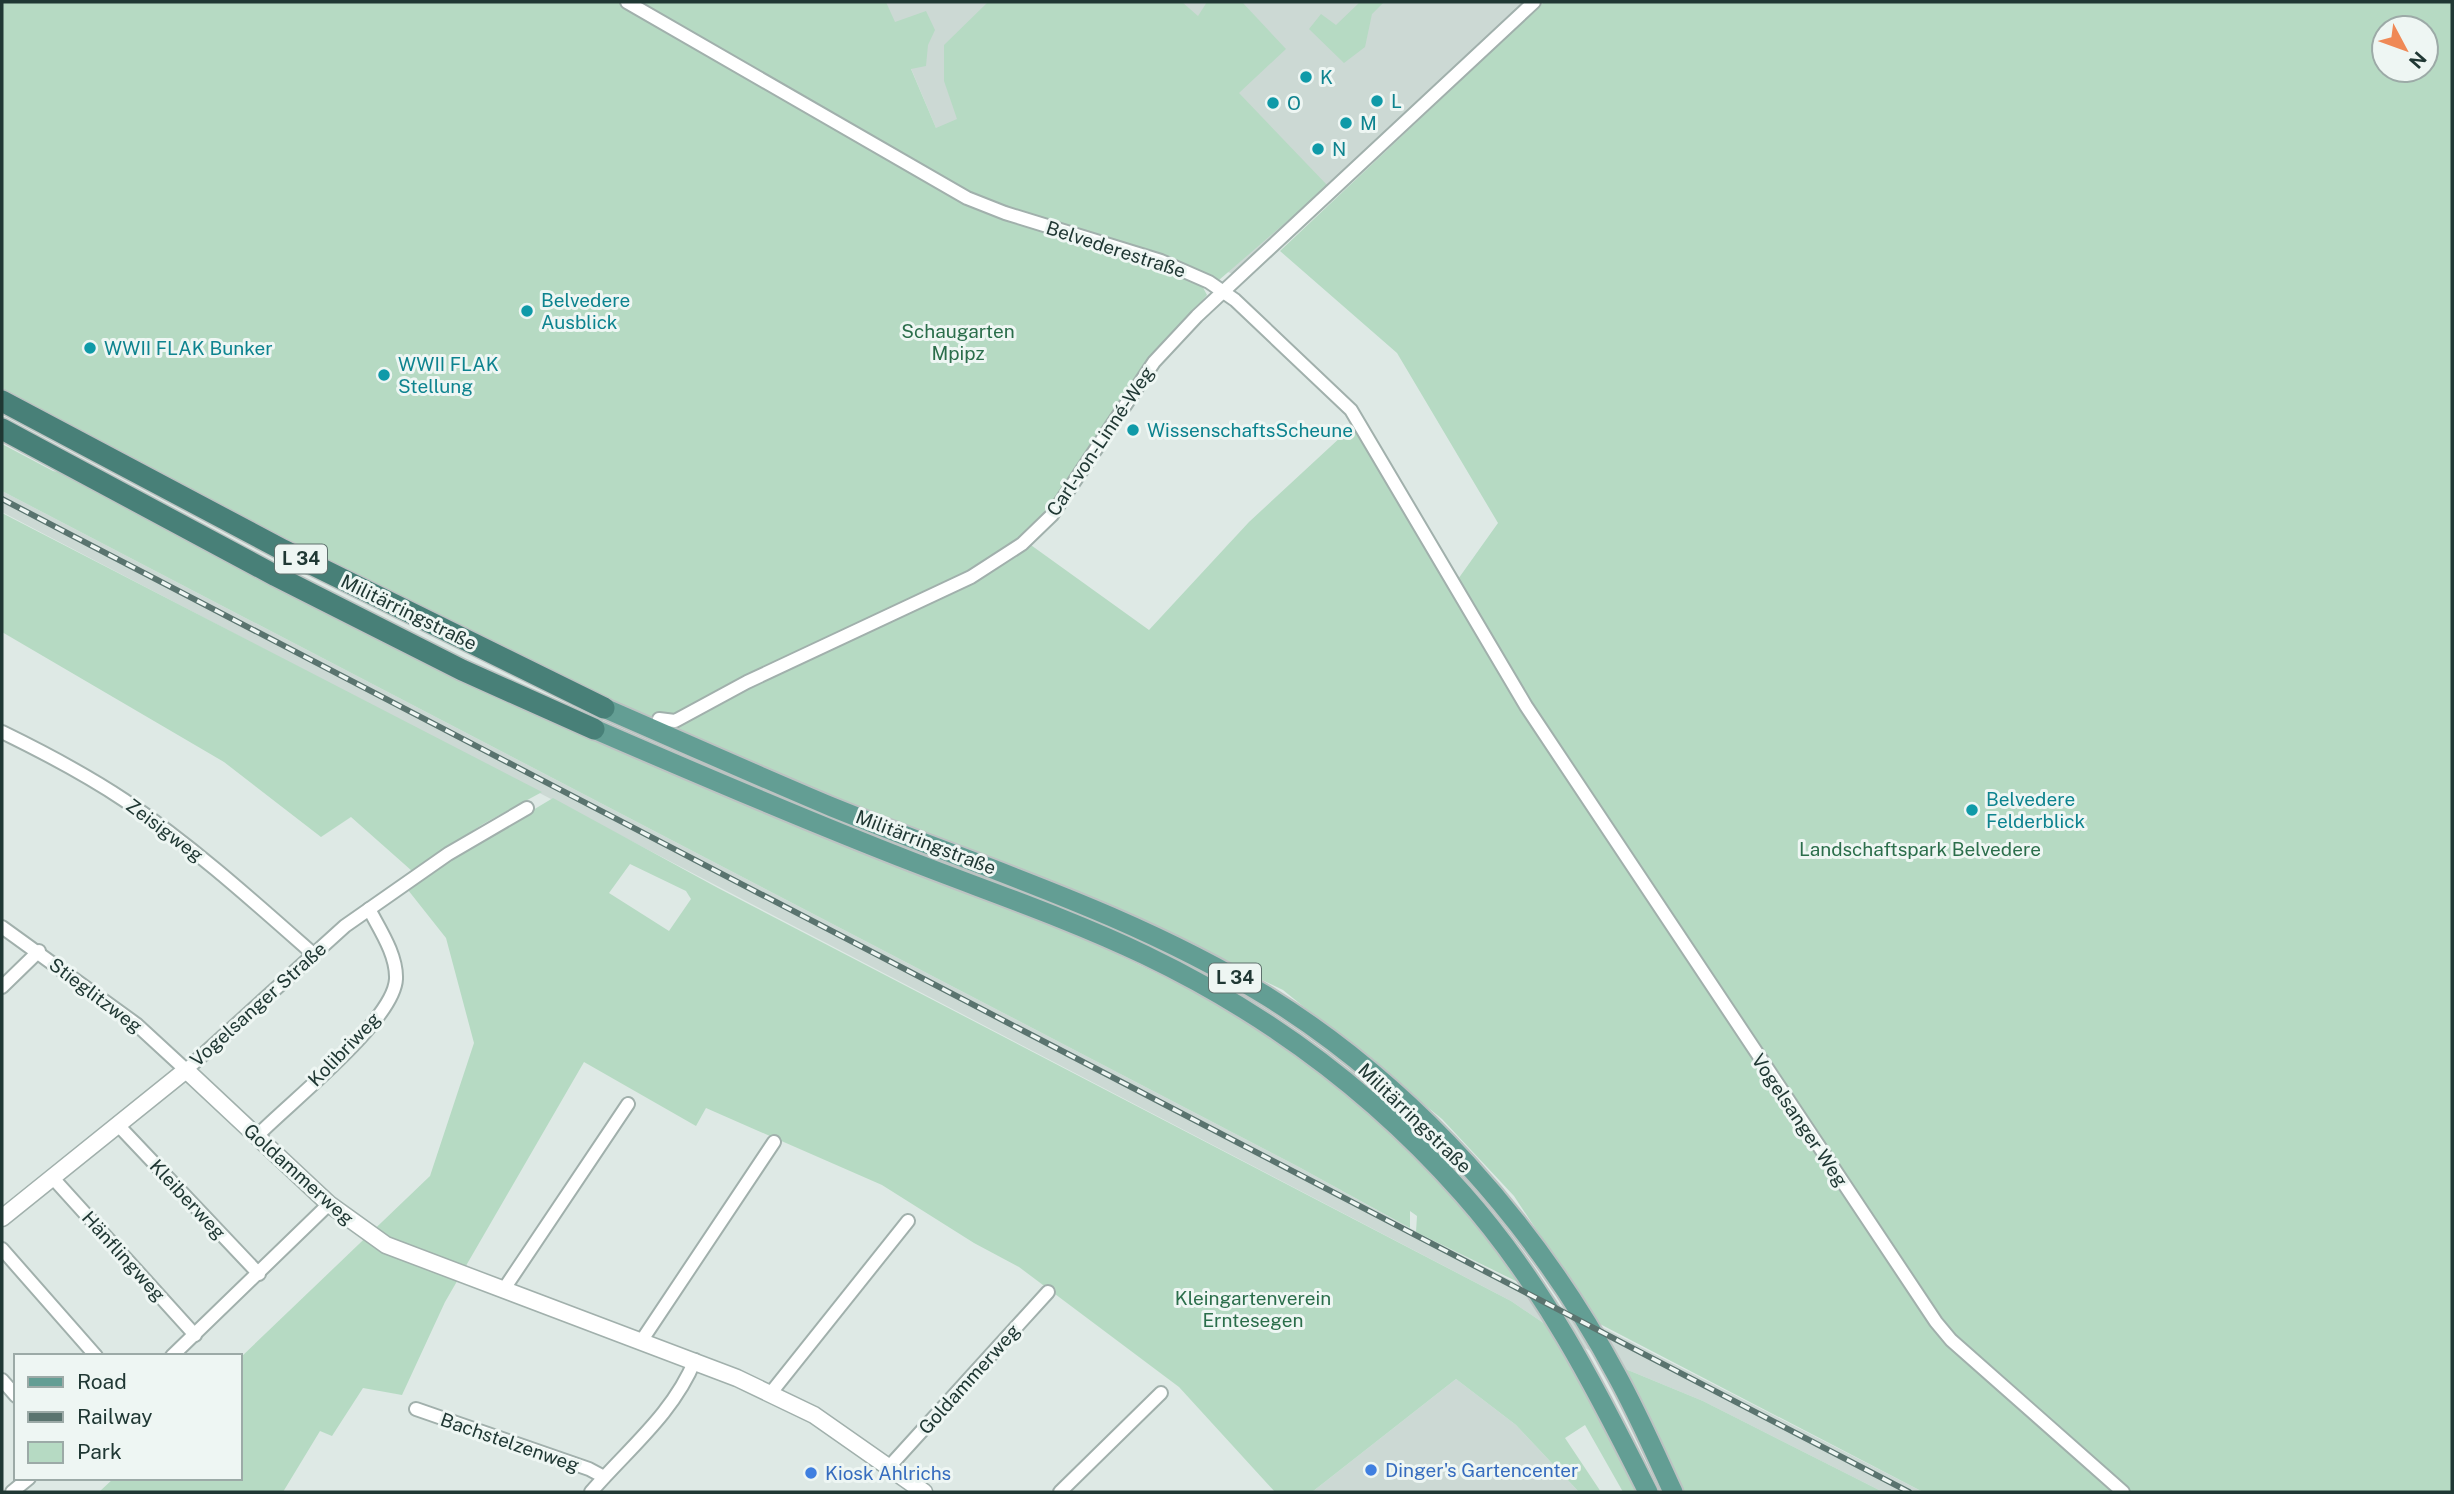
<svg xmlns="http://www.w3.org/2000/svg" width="2454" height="1494" font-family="'Public Sans',sans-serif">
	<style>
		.built { fill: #ccd9d4 }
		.green { fill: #b6dac3; fill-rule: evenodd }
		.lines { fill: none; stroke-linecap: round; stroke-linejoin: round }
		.minor-casing { stroke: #a1b0ac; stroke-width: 16 }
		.tertiary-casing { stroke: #a1b0ac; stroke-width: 19 }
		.primary-casing { stroke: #bcc3c2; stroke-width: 23 }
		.trunk-casing { stroke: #bcc3c2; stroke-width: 24 }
		.minor { stroke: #fff; stroke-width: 12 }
		.tertiary { stroke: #fff; stroke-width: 16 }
		.primary { stroke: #639e94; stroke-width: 19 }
		.trunk { stroke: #488078; stroke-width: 21 }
		.rail-casing { stroke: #5a746f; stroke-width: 6 }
		.rail { stroke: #eef6f3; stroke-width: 3.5; stroke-dasharray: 10; stroke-linecap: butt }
		.culture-dot { fill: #0f9aa8; stroke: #eef6f3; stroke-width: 2.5 }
		.shop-dot { fill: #3f7fe0; stroke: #eef6f3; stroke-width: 2.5 }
		.labels { text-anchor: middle; stroke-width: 6; stroke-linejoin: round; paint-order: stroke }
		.shield { fill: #eef6f3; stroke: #5e716d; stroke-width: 2 }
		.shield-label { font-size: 18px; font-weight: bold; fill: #203834 }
		.culture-label { font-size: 19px; fill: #0d838f; stroke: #eef6f3; text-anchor: start }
		.street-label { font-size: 19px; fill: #203834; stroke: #eef6f3 }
		.park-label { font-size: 19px; fill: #2b6e4b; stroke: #eef6f3 }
		.shop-label { font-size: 19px; fill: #366cbe; stroke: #eef6f3; text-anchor: start }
	</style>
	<rect width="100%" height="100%" fill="#dee9e5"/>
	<!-- built -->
	<g class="built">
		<polygon points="883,2 1524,2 1236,275 1154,245 936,128"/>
		<polygon points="2,491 1297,1166 1419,1233 1923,1492 1883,1492 1703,1401 1623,1368 1564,1337 1511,1301 2,512"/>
		<polygon points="1456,1379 1516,1425 1579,1492 1312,1492"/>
	</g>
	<!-- green -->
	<g class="green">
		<path d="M2,2H886L895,22L926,11L935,30L928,45L926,66L911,69L936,128L957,119L944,81V45L988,2H1182L1198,16L1207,2H1242L1286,49L1239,93L1328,186L1219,280L1177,262L1200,282L1207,295L1146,366L1028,543L1149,630L1249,522L1356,423L1451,589L1498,523L1397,353L1280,251L1544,2H2452V1492H1923L1598,1323L1514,1196L1442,1119L1283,990L1083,895L899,824L685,734L386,598L2,395ZM2384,28H2426V70H2384Z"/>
		<polygon points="1360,2 1384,2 1372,14 1365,47 1344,63 1309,29 1321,14 1336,25"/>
		<polygon points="2,444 53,471 68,474 528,709 701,787 909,871 1075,934 1229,1008 1345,1091 1450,1189 1528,1287 1416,1232 1417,1216 1410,1211 1410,1228 1297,1166 2,491"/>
		<polygon points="2,513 542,792 483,824 412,871 351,817 321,837 224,762 2,632"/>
		<path d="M553,798L718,888L1511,1301L1564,1337L1641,1492H1623L1585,1425L1565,1438L1601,1492H1579L1516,1425L1456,1379L1312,1492H1275L1179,1387L1019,1267L974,1243L882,1185L706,1108L696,1126L584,1062L445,1302L402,1395L363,1388L332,1436L320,1431L283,1492H99L114,1478H240V1358L430,1176L474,1043L446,938L408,890L450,860ZM630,864L686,891L691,899L669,931L609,893Z"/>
		<polygon points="1623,1368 1703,1401 1883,1492 1684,1492"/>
	</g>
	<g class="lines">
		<defs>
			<g id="minor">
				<polyline points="627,2 967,198 1005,213 1161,261 1209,282 1235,300 1351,410 1526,706 1936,1322 1951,1340 2123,1492"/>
				<polyline points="659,719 675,721 747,682 971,577 1022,544 1052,515 1154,362 1197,316 1534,2"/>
				<path d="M2,732C43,752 85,774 124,800C191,845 251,899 312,953"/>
				<polyline points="2,927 136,1024 186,1070 345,926 448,854 527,808"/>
				<polyline points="2,987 39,951"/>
				<polyline points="117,1124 259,1274"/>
				<path d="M257,1136C289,1103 394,1021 396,979C397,955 380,930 369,909"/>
				<polyline points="52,1177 195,1335"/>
				<polyline points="2,1249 96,1356"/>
				<polyline points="504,1289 628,1104"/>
				<polyline points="642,1340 774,1142"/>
				<polyline points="172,1356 329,1204"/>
				<polyline points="2,1380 16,1396"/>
				<polyline points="770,1394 908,1221"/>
				<polyline points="416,1409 589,1469 604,1477"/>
				<polyline points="889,1467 1048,1292"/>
				<polyline points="12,1492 29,1478"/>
				<path d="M591,1492C628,1449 673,1414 695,1360"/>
				<polyline points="1060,1492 1161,1393"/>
			</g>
			<polyline id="tertiary" points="2,1218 186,1070 329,1204 386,1245 737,1378 814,1415 924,1492"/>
			<g id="primary">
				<path d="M604,708C680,741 756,775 832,807C980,867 1131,913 1268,997C1413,1087 1536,1225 1616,1374C1637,1412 1655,1453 1673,1492"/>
				<path d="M594,729C700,775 805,820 913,862C990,892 1070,919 1145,955C1266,1013 1375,1094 1463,1194C1542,1283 1595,1386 1648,1492"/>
			</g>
			<g id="trunk">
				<polyline points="2,401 283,550 604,708"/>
				<polyline points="2,429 276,576 462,670 594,729"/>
			</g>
		</defs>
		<!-- minor casing -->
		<use href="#minor" class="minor-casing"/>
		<!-- tertiary casing -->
		<use href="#tertiary" class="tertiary-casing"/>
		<!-- primary casing -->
		<use href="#primary" class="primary-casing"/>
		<!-- trunk casing -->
		<use href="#trunk" class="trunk-casing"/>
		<!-- minor -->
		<use href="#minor" class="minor"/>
		<!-- tertiary -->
		<use href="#tertiary" class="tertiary"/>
		<!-- primary -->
		<use href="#primary" class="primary"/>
		<!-- trunk -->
		<use href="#trunk" class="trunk"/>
		<defs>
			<polyline id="rail" points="2,499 1909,1492"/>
		</defs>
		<!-- rail casing -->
		<use href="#rail" class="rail-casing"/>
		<!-- rail -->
		<use href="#rail" class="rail"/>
	</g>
	<!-- markers -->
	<g class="culture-dot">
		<circle cx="1306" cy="77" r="7"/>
		<circle cx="1377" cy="101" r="7"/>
		<circle cx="1273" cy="103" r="7"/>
		<circle cx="1346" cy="123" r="7"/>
		<circle cx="1318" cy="149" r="7"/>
		<circle cx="527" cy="311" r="7"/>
		<circle cx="90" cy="348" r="7"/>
		<circle cx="384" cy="375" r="7"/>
		<circle cx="1133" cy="430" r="7"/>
		<circle cx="1972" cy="810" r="7"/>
	</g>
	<g class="shop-dot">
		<circle cx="1371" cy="1470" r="7"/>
		<circle cx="811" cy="1473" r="7"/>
	</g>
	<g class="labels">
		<!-- shield labels -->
		<g class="shield">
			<rect x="275" y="544.5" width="52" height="29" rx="5"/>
			<rect x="1209" y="963.5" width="52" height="29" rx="5"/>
		</g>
		<g class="shield-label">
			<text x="301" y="565">L 34</text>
			<text x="1235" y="984">L 34</text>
		</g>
		<!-- culture labels -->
		<g class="culture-label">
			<text x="1320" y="84">K</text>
			<text x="1391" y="108">L</text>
			<text x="1287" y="110">O</text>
			<text x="1360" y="130">M</text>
			<text x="1332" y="156">N</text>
			<text x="541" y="307">Belvedere<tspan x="541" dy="22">Ausblick</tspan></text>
			<text x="104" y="355">WWII FLAK Bunker</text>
			<text x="398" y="371">WWII FLAK<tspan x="398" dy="22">Stellung</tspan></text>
			<text x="1147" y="437">WissenschaftsScheune</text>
			<text x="1986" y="806">Belvedere<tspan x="1986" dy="22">Felderblick</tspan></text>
		</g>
		<!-- street labels -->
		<g class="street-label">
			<text transform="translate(1116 249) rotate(18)" y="7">Belvederestraße</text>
			<text transform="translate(1100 441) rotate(-56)" y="7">Carl-von-Linné-Weg</text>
			<text transform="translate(409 612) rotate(26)" y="7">Militärringstraße</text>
			<text transform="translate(165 830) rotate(37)" y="7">Zeisigweg</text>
			<text transform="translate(926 842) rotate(21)" y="7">Militärringstraße</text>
			<text transform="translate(96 995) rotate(37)" y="7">Stieglitzweg</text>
			<text transform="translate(258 1004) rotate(-42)" y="7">Vogelsanger Straße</text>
			<text transform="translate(344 1049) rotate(-46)" y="7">Kolibriweg</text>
			<text transform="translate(1415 1118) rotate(44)" y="7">Militärringstraße</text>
			<text transform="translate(1800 1120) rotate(56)" y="7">Vogelsanger Weg</text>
			<text transform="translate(299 1174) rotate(42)" y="7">Goldammerweg</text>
			<text transform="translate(188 1199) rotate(47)" y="7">Kleiberweg</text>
			<text transform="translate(124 1256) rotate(48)" y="7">Hänflingweg</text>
			<text transform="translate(969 1379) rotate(-48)" y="7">Goldammerweg</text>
			<text transform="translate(510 1442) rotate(19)" y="7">Bachstelzenweg</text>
		</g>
		<!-- park labels -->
		<g class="park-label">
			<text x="958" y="338">Schaugarten<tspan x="958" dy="22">Mpipz</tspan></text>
			<text x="1920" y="856">Landschaftspark Belvedere</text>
			<text x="1253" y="1305">Kleingartenverein<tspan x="1253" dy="22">Erntesegen</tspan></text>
		</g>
		<!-- shop labels -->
		<g class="shop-label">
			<text x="1385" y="1477">Dinger's Gartencenter</text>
			<text x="825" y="1480">Kiosk Ahlrichs</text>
		</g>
	</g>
	<!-- border -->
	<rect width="2454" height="1494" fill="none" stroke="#203834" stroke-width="7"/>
	<!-- legend -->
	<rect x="14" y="1354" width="228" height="126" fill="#eef6f3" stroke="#9caaa7" stroke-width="2"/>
	<rect x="28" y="1377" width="35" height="10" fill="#639e94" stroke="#9caaa7" stroke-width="2"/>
	<text x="77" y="1389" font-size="21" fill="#203834">Road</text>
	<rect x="28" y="1412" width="35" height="10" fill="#5a746f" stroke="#9caaa7" stroke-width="2"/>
	<text x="77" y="1424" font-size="21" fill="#203834">Railway</text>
	<rect x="28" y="1442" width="35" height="21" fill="#b6dac3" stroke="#9caaa7" stroke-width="2"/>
	<text x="77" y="1459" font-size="21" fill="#203834">Park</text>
	<!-- north arrow -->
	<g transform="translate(2405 49) rotate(131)"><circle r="33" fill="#eef6f3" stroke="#9caaa7" stroke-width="2"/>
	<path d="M0-5L12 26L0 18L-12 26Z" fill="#ef8956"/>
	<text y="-10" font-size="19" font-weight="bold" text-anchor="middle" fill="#203834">N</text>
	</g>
</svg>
